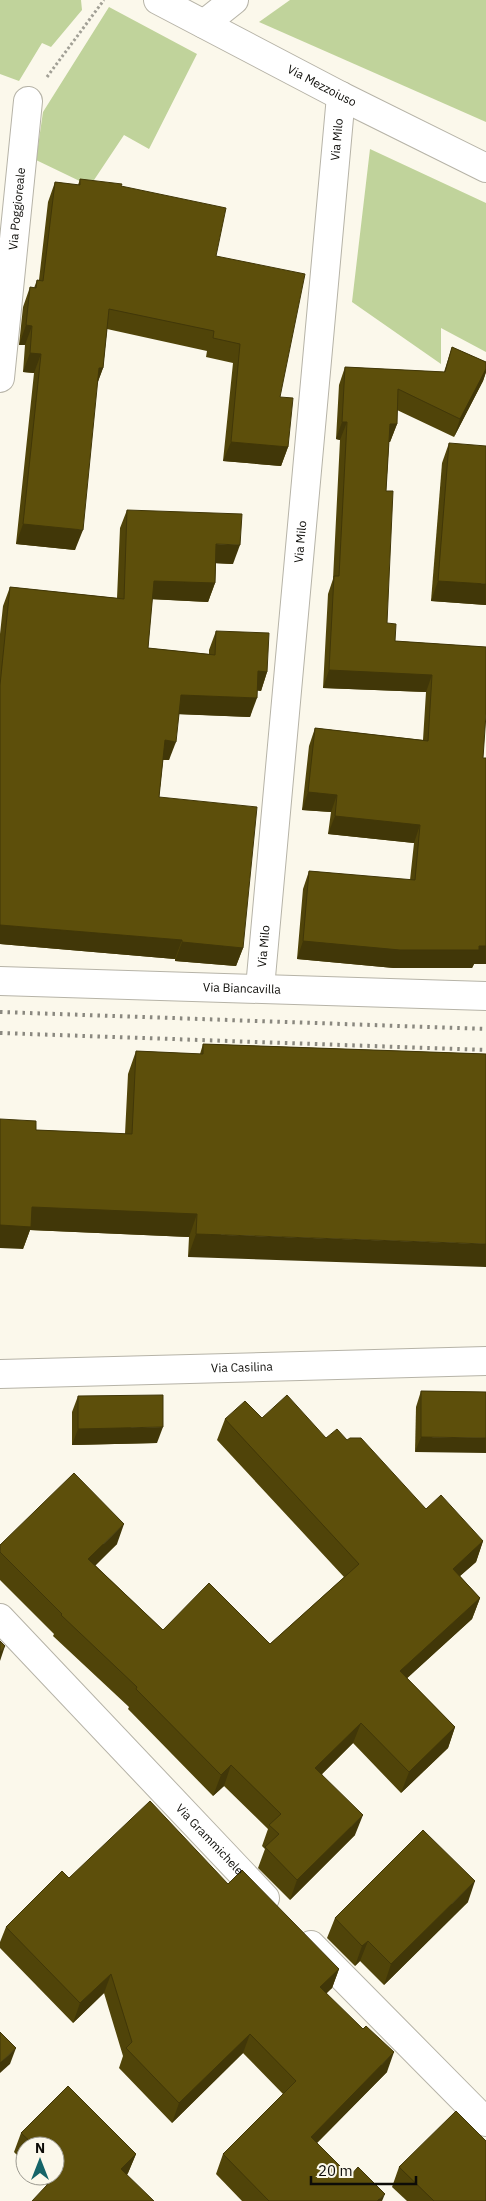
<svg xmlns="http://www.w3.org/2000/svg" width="486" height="2201" font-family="'IBM Plex Sans',sans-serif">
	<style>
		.green { fill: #c0d39b }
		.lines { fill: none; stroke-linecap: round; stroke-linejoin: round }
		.street-casing { stroke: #b6b3a7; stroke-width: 30 }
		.primary-casing { stroke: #b6b3a7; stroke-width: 30 }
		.path { stroke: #a19f95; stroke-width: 3; stroke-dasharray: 2.5 2.5; stroke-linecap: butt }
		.street { stroke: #fff; stroke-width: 28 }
		.primary { stroke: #fff; stroke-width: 28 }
		.rail { stroke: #8a887f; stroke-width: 4; stroke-dasharray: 2.5 5; stroke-linecap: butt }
		.wall { fill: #504409 }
		.shaded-wall { fill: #413708 }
		.building { fill: #5d4f0b; stroke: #413708 }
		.labels { text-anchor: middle; stroke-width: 5; stroke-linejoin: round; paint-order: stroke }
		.street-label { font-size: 12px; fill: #0d0c08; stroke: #fbf8eb }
	</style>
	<rect width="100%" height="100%" fill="#fbf8eb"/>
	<!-- green -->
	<g class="green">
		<polygon points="0,0 81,0 82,10 51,47 42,43 19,81 0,74"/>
		<polygon points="290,0 486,0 486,122 259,22"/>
		<polygon points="109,7 197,54 149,149 124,135 90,186 36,160 43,112"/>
		<polygon points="370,149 486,203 486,352 441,328 441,364 352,302"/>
	</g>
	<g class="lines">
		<defs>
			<g id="street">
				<path id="s1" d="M158,0L341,96L486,168"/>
				<polyline points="204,24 234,0"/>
				<path id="s2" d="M0,378L28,101"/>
				<path id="s3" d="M0,981L486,996"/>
				<path id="s4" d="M260,988L341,96"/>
				<path id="s5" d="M0,1618L265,1898"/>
				<polyline points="311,1945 486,2122"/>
			</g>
			<g id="primary">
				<path id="s6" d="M0,1374L486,1361"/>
			</g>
		</defs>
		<!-- street casing -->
		<use href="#street" class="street-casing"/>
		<!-- primary casing -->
		<use href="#primary" class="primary-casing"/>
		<!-- path -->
		<polyline class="path" points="47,77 104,0"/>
		<!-- street -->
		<use href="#street" class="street"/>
		<!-- primary -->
		<use href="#primary" class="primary"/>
		<!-- rail -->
		<g class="rail">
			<polyline points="0,1012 486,1029"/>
			<polyline points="0,1033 486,1050"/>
		</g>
	</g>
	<!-- wall -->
	<g class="wall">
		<polygon points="80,179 121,186 216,256 280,397 288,447 281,466 223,461 233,363 206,357 207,351 107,329 103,368 97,384 75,550 16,544 34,373 23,372 25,345 19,345 23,307 30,287 34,288 37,280 39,280 48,202 55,182 78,185"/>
		<polygon points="452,347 486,362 486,372 483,381 454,437 397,410 397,424 390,442 389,442 386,491 387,623 395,641 486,647 483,758 474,964 472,968 394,968 297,959 303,889 309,871 410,880 414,843 328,834 331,812 302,810 309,746 315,728 423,740 426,692 323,688 328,594 333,579 340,440 336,439 339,385 345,367 444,372"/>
		<polygon points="449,443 486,605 431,601 442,463"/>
		<polygon points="127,510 233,564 216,563 215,583 208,602 152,599 148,648 209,654 209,650 216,631 267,672 261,691 257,690 250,717 179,714 169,760 163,760 159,797 243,948 236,966 175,961 175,959 0,944 0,634 3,606 10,587 117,598 120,528"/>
		<polygon points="203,1044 486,1054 188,1257 189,1237 30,1230 23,1249 36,1130 125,1134 128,1074 136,1051 200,1054"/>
		<polygon points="421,1391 486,1392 415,1452 416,1407"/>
		<polygon points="78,1396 157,1443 72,1445 72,1412"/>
		<polygon points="262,1418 326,1438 347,1440 426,1509 483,1541 476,1562 460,1576 480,1598 472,1619 407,1678 455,1727 448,1748 401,1793 353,1743 322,1774 355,1835 290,1900 258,1868 265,1849 262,1846 268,1829 224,1786 213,1796 128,1709 129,1707 53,1636 54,1634 0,1580 0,1545 117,1544 95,1565 163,1630 270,1644 344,1577 217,1440 225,1419"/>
		<polygon points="69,1878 228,1884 339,1969 332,1988 326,1993 387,2072 317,2143 350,2176 382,2201 242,2201 216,2174 223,2154 283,2094 243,2053 172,2123 119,2068 123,2056 104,1993 73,2023 0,1948 0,1942 6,1927"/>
		<polygon points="468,1902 384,1985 360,1961 355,1966 327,1938 335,1918"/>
		<polygon points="21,2133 136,2154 128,2173 127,2175 47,2185 38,2176 55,2176 55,2146 25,2146 25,2163 14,2152"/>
		<polygon points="399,2167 486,2201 407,2201 392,2187"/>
	</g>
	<!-- shaded-wall -->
	<g class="shaded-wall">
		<polygon points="26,325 32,326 25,345 19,345"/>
		<polygon points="30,353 41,354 34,373 23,372"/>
		<polygon points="99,368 103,368 96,387"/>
		<polygon points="486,369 486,372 483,381 454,437 460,419"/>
		<polygon points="342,422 347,422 340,440 336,439"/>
		<polygon points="390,424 397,424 390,442 383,442"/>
		<polygon points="231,442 288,447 281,466 223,461"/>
		<polygon points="23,524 83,530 75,550 16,544"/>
		<polygon points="216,544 240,545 233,564 209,563"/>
		<polygon points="154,581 215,583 208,602 148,599"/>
		<polygon points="438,581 486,584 486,605 431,601"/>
		<polygon points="329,670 432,675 426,692 323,688"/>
		<polygon points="258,671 267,672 261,691 251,690"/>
		<polygon points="181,695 257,698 250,717 174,714"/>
		<polygon points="165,740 176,742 169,760 158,759"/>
		<polygon points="308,792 337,795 331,812 302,810"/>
		<polygon points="335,816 420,825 414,843 328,834"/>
		<polygon points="0,925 182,940 175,959 0,944"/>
		<polygon points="303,941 486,946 486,964 474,964 472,968 394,968 297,959"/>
		<polygon points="182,942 243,948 236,966 175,961"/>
		<polygon points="32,1207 197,1214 189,1237 30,1230 23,1249 0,1248 0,1225"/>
		<polygon points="196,1234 486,1244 486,1267 188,1257"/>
		<polygon points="163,1427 157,1443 72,1445 78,1429"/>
		<polygon points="421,1437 486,1438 486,1453 415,1452"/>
		<polygon points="124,1524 117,1544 81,1580 88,1559"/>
		<polygon points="483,1541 476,1562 445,1589 453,1569"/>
		<polygon points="480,1598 472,1619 392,1692 400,1671"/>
		<polygon points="5,1646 0,1661 0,1652"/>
		<polygon points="361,1723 353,1743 308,1788 315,1768"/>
		<polygon points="455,1727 448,1748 401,1793 409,1772"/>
		<polygon points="231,1765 224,1786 213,1796 221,1775"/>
		<polygon points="363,1815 355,1835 290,1900 297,1880"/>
		<polygon points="475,1881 468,1902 384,1985 391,1964"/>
		<polygon points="368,1941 360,1961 355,1966 362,1946"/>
		<polygon points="339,1969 332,1988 313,2007 320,1987"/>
		<polygon points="111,1974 104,1993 73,2023 80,2003"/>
		<polygon points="250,2034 243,2053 172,2123 179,2103"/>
		<polygon points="16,2048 10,2064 0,2073 0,2063"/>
		<polygon points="394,2052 387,2072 304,2156 311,2137"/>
		<polygon points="136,2154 128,2173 114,2188 121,2169"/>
		<polygon points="385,2194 382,2201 377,2201"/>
	</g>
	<!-- building -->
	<g class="building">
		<polygon points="80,179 122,184 121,186 226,208 216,256 305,274 280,397 293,398 288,447 231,442 240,344 213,338 214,331 109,309 103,368 99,368 83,530 23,524 41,354 30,353 32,326 26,325 30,287 36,288 37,280 43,281 55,182 80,185"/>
		<polygon points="452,347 486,362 486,369 460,419 398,389 397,424 390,424 386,491 393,491 387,623 396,624 395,641 486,647 486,714 483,758 486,758 486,946 479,946 479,950 400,950 303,941 309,871 415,880 420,825 335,816 337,795 308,792 315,728 428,741 432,675 329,670 334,576 339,576 347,422 342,422 345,367 445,372"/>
		<polygon points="449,443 486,446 486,584 438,581"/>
		<polygon points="127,510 242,514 240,545 216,544 215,583 154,581 148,648 215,655 216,631 269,633 267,672 258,671 257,698 181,695 176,742 165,740 159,797 257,807 243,948 182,942 182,940 0,925 0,685 10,587 124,599"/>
		<polygon points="203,1044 486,1054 486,1244 196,1234 197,1214 32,1207 31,1227 0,1225 0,1119 36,1121 36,1130 132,1134 136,1051 203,1054"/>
		<polygon points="421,1391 486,1392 486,1438 421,1437"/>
		<polygon points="163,1395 163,1427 78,1429 78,1396"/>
		<polygon points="287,1395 326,1438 337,1429 347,1440 350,1438 361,1438 426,1509 441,1495 483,1541 453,1569 480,1598 400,1671 455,1727 409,1772 361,1723 315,1768 363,1815 297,1880 265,1847 279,1834 269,1825 281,1814 231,1765 221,1775 136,1689 137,1687 61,1615 62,1614 0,1552 0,1545 74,1473 124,1524 88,1559 163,1630 209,1583 270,1644 359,1564 225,1419 245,1401 262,1418"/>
		<polygon points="0,1641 5,1646 0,1652"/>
		<polygon points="150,1801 228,1884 242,1870 339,1969 320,1987 363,2029 366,2026 394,2052 311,2137 350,2176 358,2167 385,2194 377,2201 269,2201 223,2154 296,2081 250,2034 179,2103 126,2048 132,2042 111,1974 80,2003 6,1927 62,1871 69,1878"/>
		<polygon points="423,1830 475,1881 391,1964 368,1941 362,1946 335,1918"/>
		<polygon points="0,2032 16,2048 0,2063"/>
		<polygon points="68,2086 136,2154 121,2169 154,2201 32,2201 60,2171 55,2166 55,2146 35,2146 21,2133"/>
		<polygon points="456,2111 486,2141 486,2201 434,2201 399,2167"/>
	</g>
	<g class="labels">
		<!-- street labels -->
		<g class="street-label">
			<text dy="4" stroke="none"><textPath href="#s1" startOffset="185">Via Mezzoiuso</textPath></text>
			<text dy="4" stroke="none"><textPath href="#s4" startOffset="852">Via Milo</textPath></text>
			<text dy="4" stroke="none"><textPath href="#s2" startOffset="170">Via Poggioreale</textPath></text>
			<text dy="4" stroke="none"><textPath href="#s4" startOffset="448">Via Milo</textPath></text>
			<text dy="4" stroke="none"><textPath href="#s4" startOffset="42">Via Milo</textPath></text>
			<text dy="4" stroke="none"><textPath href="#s3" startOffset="242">Via Biancavilla</textPath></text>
			<text dy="4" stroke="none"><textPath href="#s6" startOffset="242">Via Casilina</textPath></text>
			<text dy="4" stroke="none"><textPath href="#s5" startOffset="305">Via Grammichele</textPath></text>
		</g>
	</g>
	<!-- north arrow -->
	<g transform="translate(40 2161)"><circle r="24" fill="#fbf8eb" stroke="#9c9a90"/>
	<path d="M0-4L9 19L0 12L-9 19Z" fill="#156468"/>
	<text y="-8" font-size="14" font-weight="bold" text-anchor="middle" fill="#0d0c08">N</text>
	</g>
	<!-- scale -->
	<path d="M311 2176v8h105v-8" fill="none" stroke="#0d0c08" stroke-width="2.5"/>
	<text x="318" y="2176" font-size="15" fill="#0d0c08" stroke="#fbf8eb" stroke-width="4" paint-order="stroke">20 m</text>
</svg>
